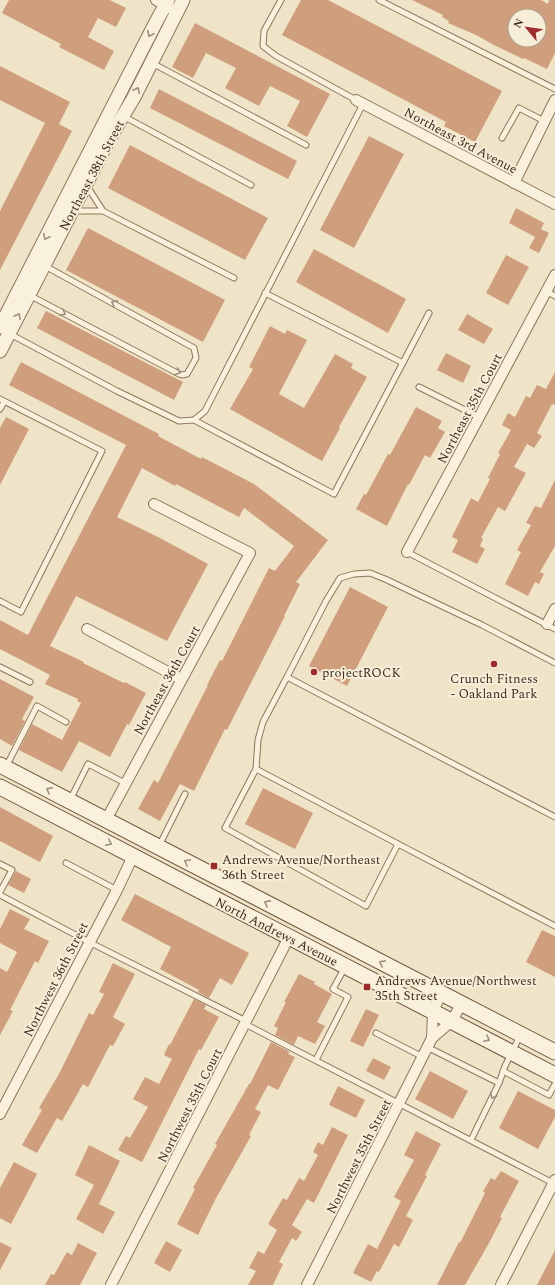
<svg xmlns="http://www.w3.org/2000/svg" width="555" height="1285" font-family="Spectral,serif">
	<style>
		.building { fill: #cf9f7d; fill-rule: evenodd }
		.lines { fill: none; stroke-linecap: round; stroke-linejoin: round }
		.service-casing { stroke: #8d765c; stroke-width: 7 }
		.minor-casing { stroke: #8d765c; stroke-width: 12 }
		.tertiary-casing { stroke: #8d765c; stroke-width: 15 }
		.secondary-casing { stroke: #6f573f; stroke-width: 17 }
		.service { stroke: #faf1dc; stroke-width: 5 }
		.minor { stroke: #faf1dc; stroke-width: 10 }
		.tertiary { stroke: #faf1dc; stroke-width: 13 }
		.secondary { stroke: #faf1dc; stroke-width: 15 }
		.oneway { stroke: #9c907e }
		.poi-dot { fill: #9e2a2b; stroke: #f7eed8; stroke-width: 1.5 }
		.labels { text-anchor: middle; stroke-width: 4; stroke-linejoin: round; paint-order: stroke }
		.street-label { font-size: 13px; fill: #3d2e20; stroke: #f7eed8 }
		.poi-label { font-size: 13px; fill: #3d2e20; stroke: #f7eed8; text-anchor: start }
	</style>
	<rect width="100%" height="100%" fill="#f0e4c8"/>
	<!-- building -->
	<g class="building">
		<polygon points="9,0 110,0 126,8 116,27 98,18 88,37 114,51 104,70 59,47 61,44 2,13"/>
		<polygon points="301,0 328,0 502,91 475,142 444,126 446,122 282,35"/>
		<path d="M412,0H541L548,4L549,0H555V53L547,69L524,58L523,59L494,45L476,35L448,23L449,21L442,17L443,15ZM515,16H539V40H515Z"/>
		<polygon points="195,23 330,94 307,137 287,126 300,101 270,86 259,106 225,88 236,68 206,53 193,78 172,67"/>
		<polygon points="0,66 70,102 59,124 72,131 0,270 0,211 45,123 0,100"/>
		<polygon points="159,89 297,161 288,179 150,108"/>
		<polygon points="369,136 404,154 354,248 320,230"/>
		<polygon points="130,145 268,218 245,260 108,188"/>
		<polygon points="516,208 544,223 541,229 549,233 539,253 529,248 535,237 509,223"/>
		<polygon points="88,228 225,300 203,342 66,270"/>
		<polygon points="314,249 406,299 388,333 296,282"/>
		<polygon points="506,255 529,267 508,305 486,293"/>
		<polygon points="46,311 183,382 174,400 37,328"/>
		<polygon points="467,314 493,329 484,344 458,330"/>
		<polygon points="270,326 285,334 287,330 307,340 279,394 304,408 335,354 353,364 351,368 367,377 339,427 340,428 322,461 230,409 253,369 249,367"/>
		<polygon points="446,353 471,366 463,383 437,370"/>
		<polygon points="21,362 159,434 158,436 201,459 202,457 254,484 328,540 296,582 300,584 284,616 285,616 227,730 225,729 194,791 180,784 160,821 138,809 154,780 158,783 208,685 207,685 220,660 222,661 269,568 275,571 294,546 244,508 239,517 176,484 175,486 142,468 117,517 160,538 208,564 167,641 76,596 50,646 84,662 83,663 124,683 125,682 146,693 129,725 127,724 110,757 79,741 62,772 19,750 32,724 62,740 81,703 77,701 78,699 45,684 50,675 0,649 0,620 28,635 126,445 9,385"/>
		<polygon points="555,372 555,405 552,404 537,433 542,436 534,448 527,444 514,467 526,473 505,511 498,507 481,538 483,539 480,546 485,549 477,564 452,552 458,540 452,537 471,498 478,502 490,479 488,478 500,454 498,453 511,430 502,425 508,413 515,417 526,396 530,398 537,385 546,389"/>
		<polygon points="416,407 442,421 438,428 445,432 430,458 425,455 409,485 408,484 387,526 356,509 364,494 366,495 388,454 390,455"/>
		<polygon points="6,417 29,429 0,485 0,428"/>
		<polygon points="555,480 555,546 540,572 544,574 539,584 535,582 528,596 505,584 521,552 517,550 531,525 526,523 535,506 541,508"/>
		<polygon points="350,587 388,607 347,686 309,666"/>
		<polygon points="0,679 34,697 22,719 25,721 12,746 0,739"/>
		<polygon points="263,788 313,813 295,849 245,824"/>
		<polygon points="0,807 53,836 40,862 0,841"/>
		<polygon points="16,871 31,879 24,893 8,885"/>
		<polygon points="135,894 249,953 232,985 220,978 209,998 198,992 199,990 160,969 171,947 121,920"/>
		<polygon points="10,909 30,919 24,929 49,941 38,963 35,961 10,1010 13,1011 0,1035 0,968 7,972 17,952 0,943 0,929"/>
		<polygon points="542,930 555,936 555,977 526,962"/>
		<polygon points="113,963 135,974 113,1017 125,1024 113,1046 110,1045 88,1087 83,1084 62,1121 57,1118 37,1153 22,1145 42,1110 39,1108 60,1072 89,1013 93,1015 104,994 99,992"/>
		<polygon points="299,974 315,982 314,984 332,994 317,1022 325,1026 315,1044 298,1036 294,1045 275,1035 278,1028 274,1026 286,1002 284,1002"/>
		<polygon points="194,999 206,1005 204,1009 219,1017 201,1050 199,1049 142,1162 118,1150 126,1136 130,1138 148,1107 133,1099 145,1077 159,1084 172,1059 164,1055 169,1044 170,1045"/>
		<polygon points="366,1009 379,1015 363,1047 350,1041"/>
		<polygon points="271,1042 290,1052 288,1054 295,1057 278,1090 268,1085 255,1109 261,1112 249,1135 251,1136 215,1200 198,1235 177,1224 195,1189 193,1188 217,1145 215,1144 249,1084 250,1084"/>
		<polygon points="373,1058 391,1067 384,1080 366,1071"/>
		<polygon points="430,1071 468,1091 453,1119 415,1099"/>
		<polygon points="338,1086 365,1100 356,1118 329,1105"/>
		<polygon points="518,1091 555,1110 555,1117 538,1149 499,1128"/>
		<polygon points="332,1127 348,1135 314,1203 307,1199 292,1225 302,1232 296,1241 292,1238 279,1262 283,1264 273,1285 248,1285 256,1271 249,1268 258,1251 264,1254 277,1230 268,1224 283,1198 287,1200 299,1178 304,1181 318,1155 313,1152 318,1142 323,1145"/>
		<polygon points="416,1131 441,1144 425,1175 427,1176 406,1216 413,1220 399,1247 394,1244 379,1272 377,1271 371,1282 353,1273 368,1244 377,1249 401,1201 394,1197 414,1160 404,1155"/>
		<polygon points="89,1145 120,1161 99,1204 115,1212 103,1234 76,1219 94,1185 75,1175"/>
		<polygon points="14,1162 37,1174 11,1224 0,1218 0,1188"/>
		<polygon points="501,1171 519,1181 500,1217 502,1218 489,1243 465,1285 437,1285 459,1242 460,1243 485,1193 483,1191 491,1178 495,1180"/>
		<polygon points="166,1241 182,1250 170,1272 154,1263"/>
		<polygon points="0,1242 12,1248 0,1270"/>
		<polygon points="78,1243 97,1253 80,1285 45,1285 51,1274 54,1275 67,1252 72,1255"/>
		<polygon points="555,1250 555,1285 537,1285"/>
	</g>
	<g class="lines">
		<defs>
			<g id="service">
				<polyline points="281,0 264,31 263,46 276,56 356,100"/>
				<polyline points="379,0 555,89"/>
				<polyline points="152,63 306,145"/>
				<polyline points="123,116 251,185"/>
				<polyline points="502,138 519,108 544,121"/>
				<polyline points="73,211 103,211 87,186"/>
				<polyline points="103,211 234,278"/>
				<polyline points="546,291 555,296"/>
				<polyline points="265,293 403,363"/>
				<polyline points="29,295 179,374 182,375 187,374 196,358 194,348 45,266"/>
				<polyline points="10,334 117,391 179,421 194,420 205,411 363,104"/>
				<polyline points="419,387 479,417"/>
				<polyline points="0,399 102,451 21,612 0,601"/>
				<polyline points="0,409 4,402"/>
				<polyline points="194,420 334,494 429,313"/>
				<polyline points="407,552 555,629"/>
				<polyline points="0,667 30,682"/>
				<polyline points="287,677 326,601 340,578 354,574 370,573 385,579 482,625 555,663"/>
				<polyline points="6,767 37,706 66,722"/>
				<polyline points="256,769 398,844"/>
				<polyline points="70,800 88,764 125,783"/>
				<polyline points="555,817 287,677 263,722 258,740 256,769 225,828 366,906 398,844 555,926"/>
				<polyline points="159,846 185,794"/>
				<polyline points="66,863 117,890"/>
				<polyline points="0,864 12,870 0,892"/>
				<polyline points="0,895 89,942 246,1021"/>
				<polyline points="245,1024 553,1183"/>
				<polyline points="376,1033 423,1057"/>
				<polyline points="427,1047 499,1083"/>
				<polyline points="316,1060 348,997 333,989 345,967"/>
				<polyline points="503,1071 549,1095 555,1084"/>
				<polyline points="471,1140 499,1083 505,1066 520,1036"/>
			</g>
			<g id="minor">
				<polyline points="156,0 170,8"/>
				<polyline points="356,100 555,204"/>
				<polyline points="514,183 555,100"/>
				<polyline points="407,552 555,275"/>
				<polyline points="547,624 555,609"/>
				<polyline points="87,629 181,679"/>
				<polyline points="106,820 250,553 154,504"/>
				<polyline points="432,1038 452,1021 461,1004"/>
				<polyline points="0,1114 117,890 133,856"/>
				<polyline points="111,1285 289,937"/>
				<polyline points="307,1285 432,1038 433,1011 441,994"/>
				<polyline points="501,1285 555,1180"/>
			</g>
			<g id="tertiary">
				<polyline points="0,327 155,24 168,0"/>
				<polyline points="0,351 109,139 133,99 183,0"/>
			</g>
			<g id="secondary">
				<polyline points="0,765 555,1052"/>
				<polyline points="0,787 555,1075"/>
			</g>
		</defs>
		<!-- service casing -->
		<use href="#service" class="service-casing"/>
		<!-- minor casing -->
		<use href="#minor" class="minor-casing"/>
		<!-- tertiary casing -->
		<use href="#tertiary" class="tertiary-casing"/>
		<!-- secondary casing -->
		<use href="#secondary" class="secondary-casing"/>
		<!-- service -->
		<use href="#service" class="service"/>
		<!-- minor -->
		<use href="#minor" class="minor"/>
		<!-- tertiary -->
		<use href="#tertiary" class="tertiary"/>
		<!-- secondary -->
		<use href="#secondary" class="secondary"/>
	</g>
	<!-- one-way arrows -->
	<defs><path id="oneway-chevron" d="M-2-3.5L2.5 0L-2 3.5" fill="none" stroke-width="1.6" stroke-linecap="round" stroke-linejoin="round"/></defs>
	<g class="oneway">
		<use href="#oneway-chevron" transform="translate(150 34) rotate(117)"/>
		<use href="#oneway-chevron" transform="translate(137 90) rotate(-64)"/>
		<use href="#oneway-chevron" transform="translate(46 237) rotate(117)"/>
		<use href="#oneway-chevron" transform="translate(114 303) rotate(-151)"/>
		<use href="#oneway-chevron" transform="translate(63 313) rotate(28)"/>
		<use href="#oneway-chevron" transform="translate(18 316) rotate(-63)"/>
		<use href="#oneway-chevron" transform="translate(178 372) rotate(20)"/>
		<use href="#oneway-chevron" transform="translate(49 790) rotate(-153)"/>
		<use href="#oneway-chevron" transform="translate(109 843) rotate(27)"/>
		<use href="#oneway-chevron" transform="translate(187 862) rotate(-152)"/>
		<use href="#oneway-chevron" transform="translate(267 903) rotate(-152)"/>
		<use href="#oneway-chevron" transform="translate(382 963) rotate(-153)"/>
		<use href="#oneway-chevron" transform="translate(487 1039) rotate(27)"/>
		<use href="#oneway-chevron" transform="translate(493 1096) rotate(117)"/>
	</g>
	<!-- markers -->
	<g class="poi-dot">
		<circle cx="494" cy="664" r="4"/>
		<circle cx="314" cy="672" r="4"/>
		<rect x="210" y="862" width="8" height="8" rx="2"/>
		<rect x="363" y="983" width="8" height="8" rx="2"/>
	</g>
	<g class="labels">
		<!-- street labels -->
		<g class="street-label">
			<text transform="translate(461 140) rotate(28)" y="5">Northeast 3rd Avenue</text>
			<text transform="translate(91 175) rotate(-62)" y="5">Northeast 38th Street</text>
			<text transform="translate(469 408) rotate(-62)" y="5">Northeast 35th Court</text>
			<text transform="translate(166 680) rotate(-61)" y="5">Northeast 36th Court</text>
			<text transform="translate(277 931) rotate(27)" y="5">North Andrews Avenue</text>
			<text transform="translate(55 979) rotate(-63)" y="5">Northwest 36th Street</text>
			<text transform="translate(189 1105) rotate(-63)" y="5">Northwest 35th Court</text>
			<text transform="translate(358 1156) rotate(-63)" y="5">Northwest 35th Street</text>
		</g>
		<!-- poi labels -->
		<g class="poi-label">
			<text x="322" y="677">projectROCK</text>
			<text x="494" y="683" text-anchor="middle">Crunch Fitness<tspan x="494" dy="15">- Oakland Park</tspan></text>
			<text x="222" y="864">Andrews Avenue/Northeast<tspan x="222" dy="15">36th Street</tspan></text>
			<text x="375" y="985">Andrews Avenue/Northwest<tspan x="375" dy="15">35th Street</tspan></text>
		</g>
	</g>
	<!-- north arrow -->
	<g transform="translate(527 28) rotate(299)"><circle r="19" fill="#f7eed8" stroke="#ada18e"/>
	<path d="M0-3L7 15L0 10L-7 15Z" fill="#9e2a2b"/>
	<text y="-6" font-size="11" font-weight="bold" text-anchor="middle" fill="#3d2e20">N</text>
	</g>
</svg>
